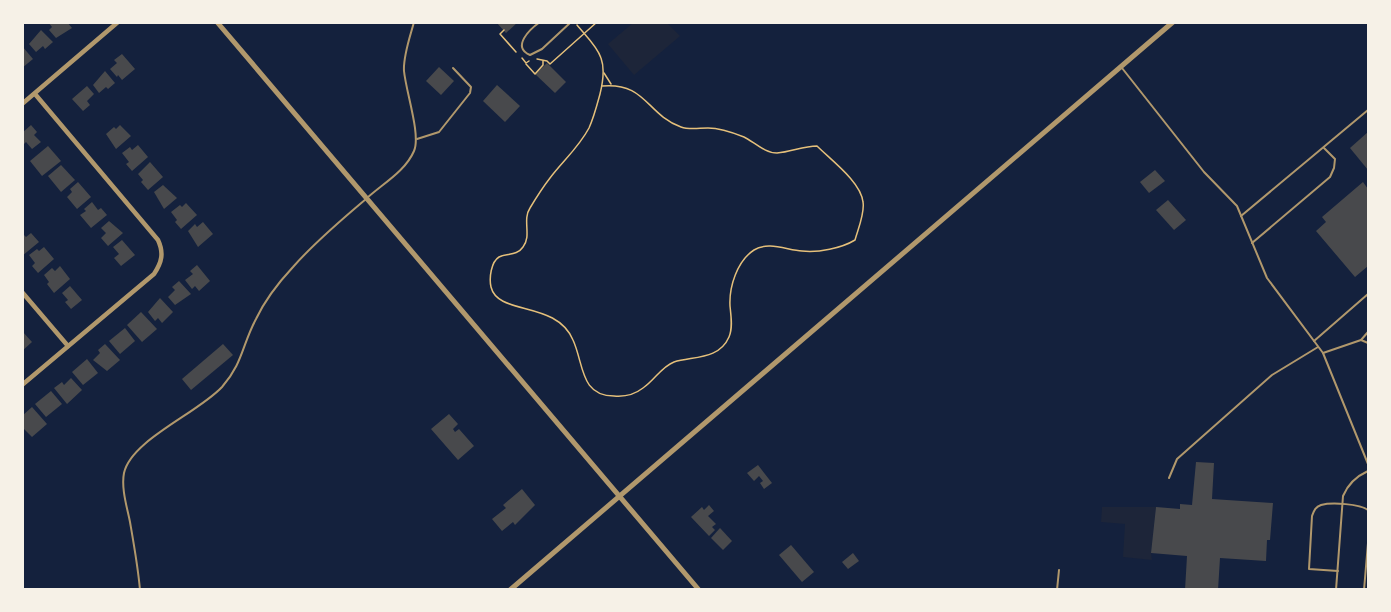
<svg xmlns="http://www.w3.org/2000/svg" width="1391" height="612" font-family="'Roboto Condensed',sans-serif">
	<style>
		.green { fill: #1d2539 }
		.building { fill: #48494c }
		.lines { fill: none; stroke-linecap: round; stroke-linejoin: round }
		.path { stroke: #e5c07b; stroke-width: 1.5 }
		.service { stroke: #b1986c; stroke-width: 2 }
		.minor { stroke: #b1986c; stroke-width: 4.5 }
		.tertiary { stroke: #b1986c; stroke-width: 5 }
	</style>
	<rect width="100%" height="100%" fill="#14213d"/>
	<!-- green -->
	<g class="green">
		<polygon points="633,23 667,23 680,36 634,75 608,44"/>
		<polygon points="1102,507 1156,507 1151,553 1152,560 1123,557 1125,524 1101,522"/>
	</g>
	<!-- building -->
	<g class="building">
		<polygon points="48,22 67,22 72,28 56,38 49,30 52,27"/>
		<polygon points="496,22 518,22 506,33"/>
		<polygon points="41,30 53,42 45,49 43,46 36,52 29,44"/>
		<polygon points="22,46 33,59 22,68"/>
		<polygon points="122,54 135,69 122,80 118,75 117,77 110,69 117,63 114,60"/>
		<polygon points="547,63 566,82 555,93 535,74"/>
		<polygon points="439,67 454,81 441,95 426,81"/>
		<polygon points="105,71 115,83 108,89 106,87 99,93 93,85"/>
		<polygon points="497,85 520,106 505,122 483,101"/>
		<polygon points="87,86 94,94 87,101 90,105 83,111 72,99"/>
		<polygon points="31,125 37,132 34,135 41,142 32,149 26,142 24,144 22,142 22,133"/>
		<polygon points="120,125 131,136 116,149 106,134 114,127 116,129"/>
		<polygon points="1368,132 1368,170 1350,148"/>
		<polygon points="138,145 148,157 132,171 126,164 129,162 122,153 130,147 132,150"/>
		<polygon points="48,146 61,161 42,176 30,161"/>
		<polygon points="150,162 163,177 148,190 141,182 143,180 138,174"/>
		<polygon points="61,165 75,180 61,192 48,176"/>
		<polygon points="1155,170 1165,181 1149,193 1140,182"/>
		<polygon points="78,182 91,197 77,209 67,197 72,192 70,189"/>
		<polygon points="1363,182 1368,189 1368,266 1355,277 1316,231 1326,222 1322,217"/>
		<polygon points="163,185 177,198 164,209 154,192"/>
		<polygon points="1168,200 1186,220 1174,230 1156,210"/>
		<polygon points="92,202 98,210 101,208 107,215 91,228 80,215 86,211 84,209"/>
		<polygon points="186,203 197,215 181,229 175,222 177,220 171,212 180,205 182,207"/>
		<polygon points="109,221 123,233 108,246 101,238 106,233 101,228"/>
		<polygon points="203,222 213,234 198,247 188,231 195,224 197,227"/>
		<polygon points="22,233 26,237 31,233 39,242 22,256"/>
		<polygon points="122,240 135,255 121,266 114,258 119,254 113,247"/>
		<polygon points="44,247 54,259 38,273 32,266 35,263 29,255 37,249 39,251"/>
		<polygon points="197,265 210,281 199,291 195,286 192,289 185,280 193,274 190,271"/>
		<polygon points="60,266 70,279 54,293 47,284 49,282 44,275 52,268 55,271"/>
		<polygon points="179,281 191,294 175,305 168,297 175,290 172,287"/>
		<polygon points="70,286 82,300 71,309 65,302 68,300 62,293"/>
		<polygon points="160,298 173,312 162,323 158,318 155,321 148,312"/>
		<polygon points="141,312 157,329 142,342 127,325"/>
		<polygon points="125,328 135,341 120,354 109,341"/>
		<polygon points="22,331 32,342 22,351"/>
		<polygon points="105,344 120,360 107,371 93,360 100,353 98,350"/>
		<polygon points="223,344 233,355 191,390 182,379"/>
		<polygon points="87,359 98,373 83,385 72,372"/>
		<polygon points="71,378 82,390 67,404 54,388 62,382 64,385"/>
		<polygon points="51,391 62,404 46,417 35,404"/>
		<polygon points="32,407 47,424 32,437 22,427 22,416"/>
		<polygon points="449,414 458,424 453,429 455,432 459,429 474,446 458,460 431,429"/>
		<polygon points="1196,462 1214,463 1212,499 1273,503 1270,540 1267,540 1266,561 1220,558 1218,590 1185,590 1187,556 1151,553 1156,507 1180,509 1180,504 1192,505"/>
		<polygon points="758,465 772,483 764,489 760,483 763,481 759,476 754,481 747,473"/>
		<polygon points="522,489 535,505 515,525 513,522 502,531 492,519 506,508 503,505"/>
		<polygon points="709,505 714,511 708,516 716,524 712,527 715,530 709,536 691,517 702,507 704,510"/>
		<polygon points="720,528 732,541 723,550 711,538"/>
		<polygon points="791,545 814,572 802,582 779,555"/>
		<polygon points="853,553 859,561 848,569 842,562"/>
	</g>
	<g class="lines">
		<!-- path -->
		<g class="path">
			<path d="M577,25C585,35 597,46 601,58C605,69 603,82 600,94C597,105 594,117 589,128C579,147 563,161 550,178C543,187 536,198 530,208C522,220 532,236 523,247C517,256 507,253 499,257C491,262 489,278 491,287C498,316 556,300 573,340C584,364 580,396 614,396C625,397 634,395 643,388C655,380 661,367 674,362C693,356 719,360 729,337C733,328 731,316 730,306C729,287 737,261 754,250C768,241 787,250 802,251C818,253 842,248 855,240C858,229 865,213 863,202C861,182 831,160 817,146C803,146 791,152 777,153C765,153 754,142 744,137C734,133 719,128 708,128C699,128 689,130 681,127C646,114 646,82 602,86"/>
			<polyline points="504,30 500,34 516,52"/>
			<polyline points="522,58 526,63 529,61"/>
			<polyline points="537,59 547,61 550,64 597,22"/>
			<polyline points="526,64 535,74 543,65 543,61"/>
			<polyline points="604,73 611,84"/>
		</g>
		<!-- service -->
		<g class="service">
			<path d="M540,22C530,29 511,47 530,55L542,49L571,22"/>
			<polyline points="1122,68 1204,172 1237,206 1267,278 1323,353 1368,464"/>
			<polyline points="417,139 439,132 470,93 471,87 453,68"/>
			<polyline points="1241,216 1368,110"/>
			<polyline points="1252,243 1330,177 1334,168 1335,159 1324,148"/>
			<polyline points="1361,340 1368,343"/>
			<polyline points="1314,341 1368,294"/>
			<polyline points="1323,353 1361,340 1368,332"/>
			<polyline points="1169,478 1177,459 1272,375 1318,347"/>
			<path d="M1338,571L1309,569L1312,516C1314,511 1315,507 1321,505C1332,502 1360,504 1368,510"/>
			<path d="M140,590C138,567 134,545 130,522C127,507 121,488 124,473C131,440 198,413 222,387C243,363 242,345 256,319C265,300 279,282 293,267C314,243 341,220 366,199C382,184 405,172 414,151C421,135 406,92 404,71C403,56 410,37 414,22"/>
			<polyline points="1057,590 1059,570"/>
			<polyline points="1265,590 1283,590"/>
			<path d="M1336,590L1343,496C1348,484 1357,476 1368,471"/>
			<polyline points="1364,590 1368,543"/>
		</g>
		<!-- minor -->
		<g class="minor">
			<polyline points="22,104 118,22"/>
			<polyline points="22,292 68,346"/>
			<path d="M22,385L154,274C162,262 164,253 158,240L35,94"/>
		</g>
		<!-- tertiary -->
		<g class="tertiary">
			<polyline points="217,22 699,590"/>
			<polyline points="510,590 1173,22"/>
		</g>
	</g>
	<!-- border -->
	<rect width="1391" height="612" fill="none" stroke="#f6f1e7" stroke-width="48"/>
</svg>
